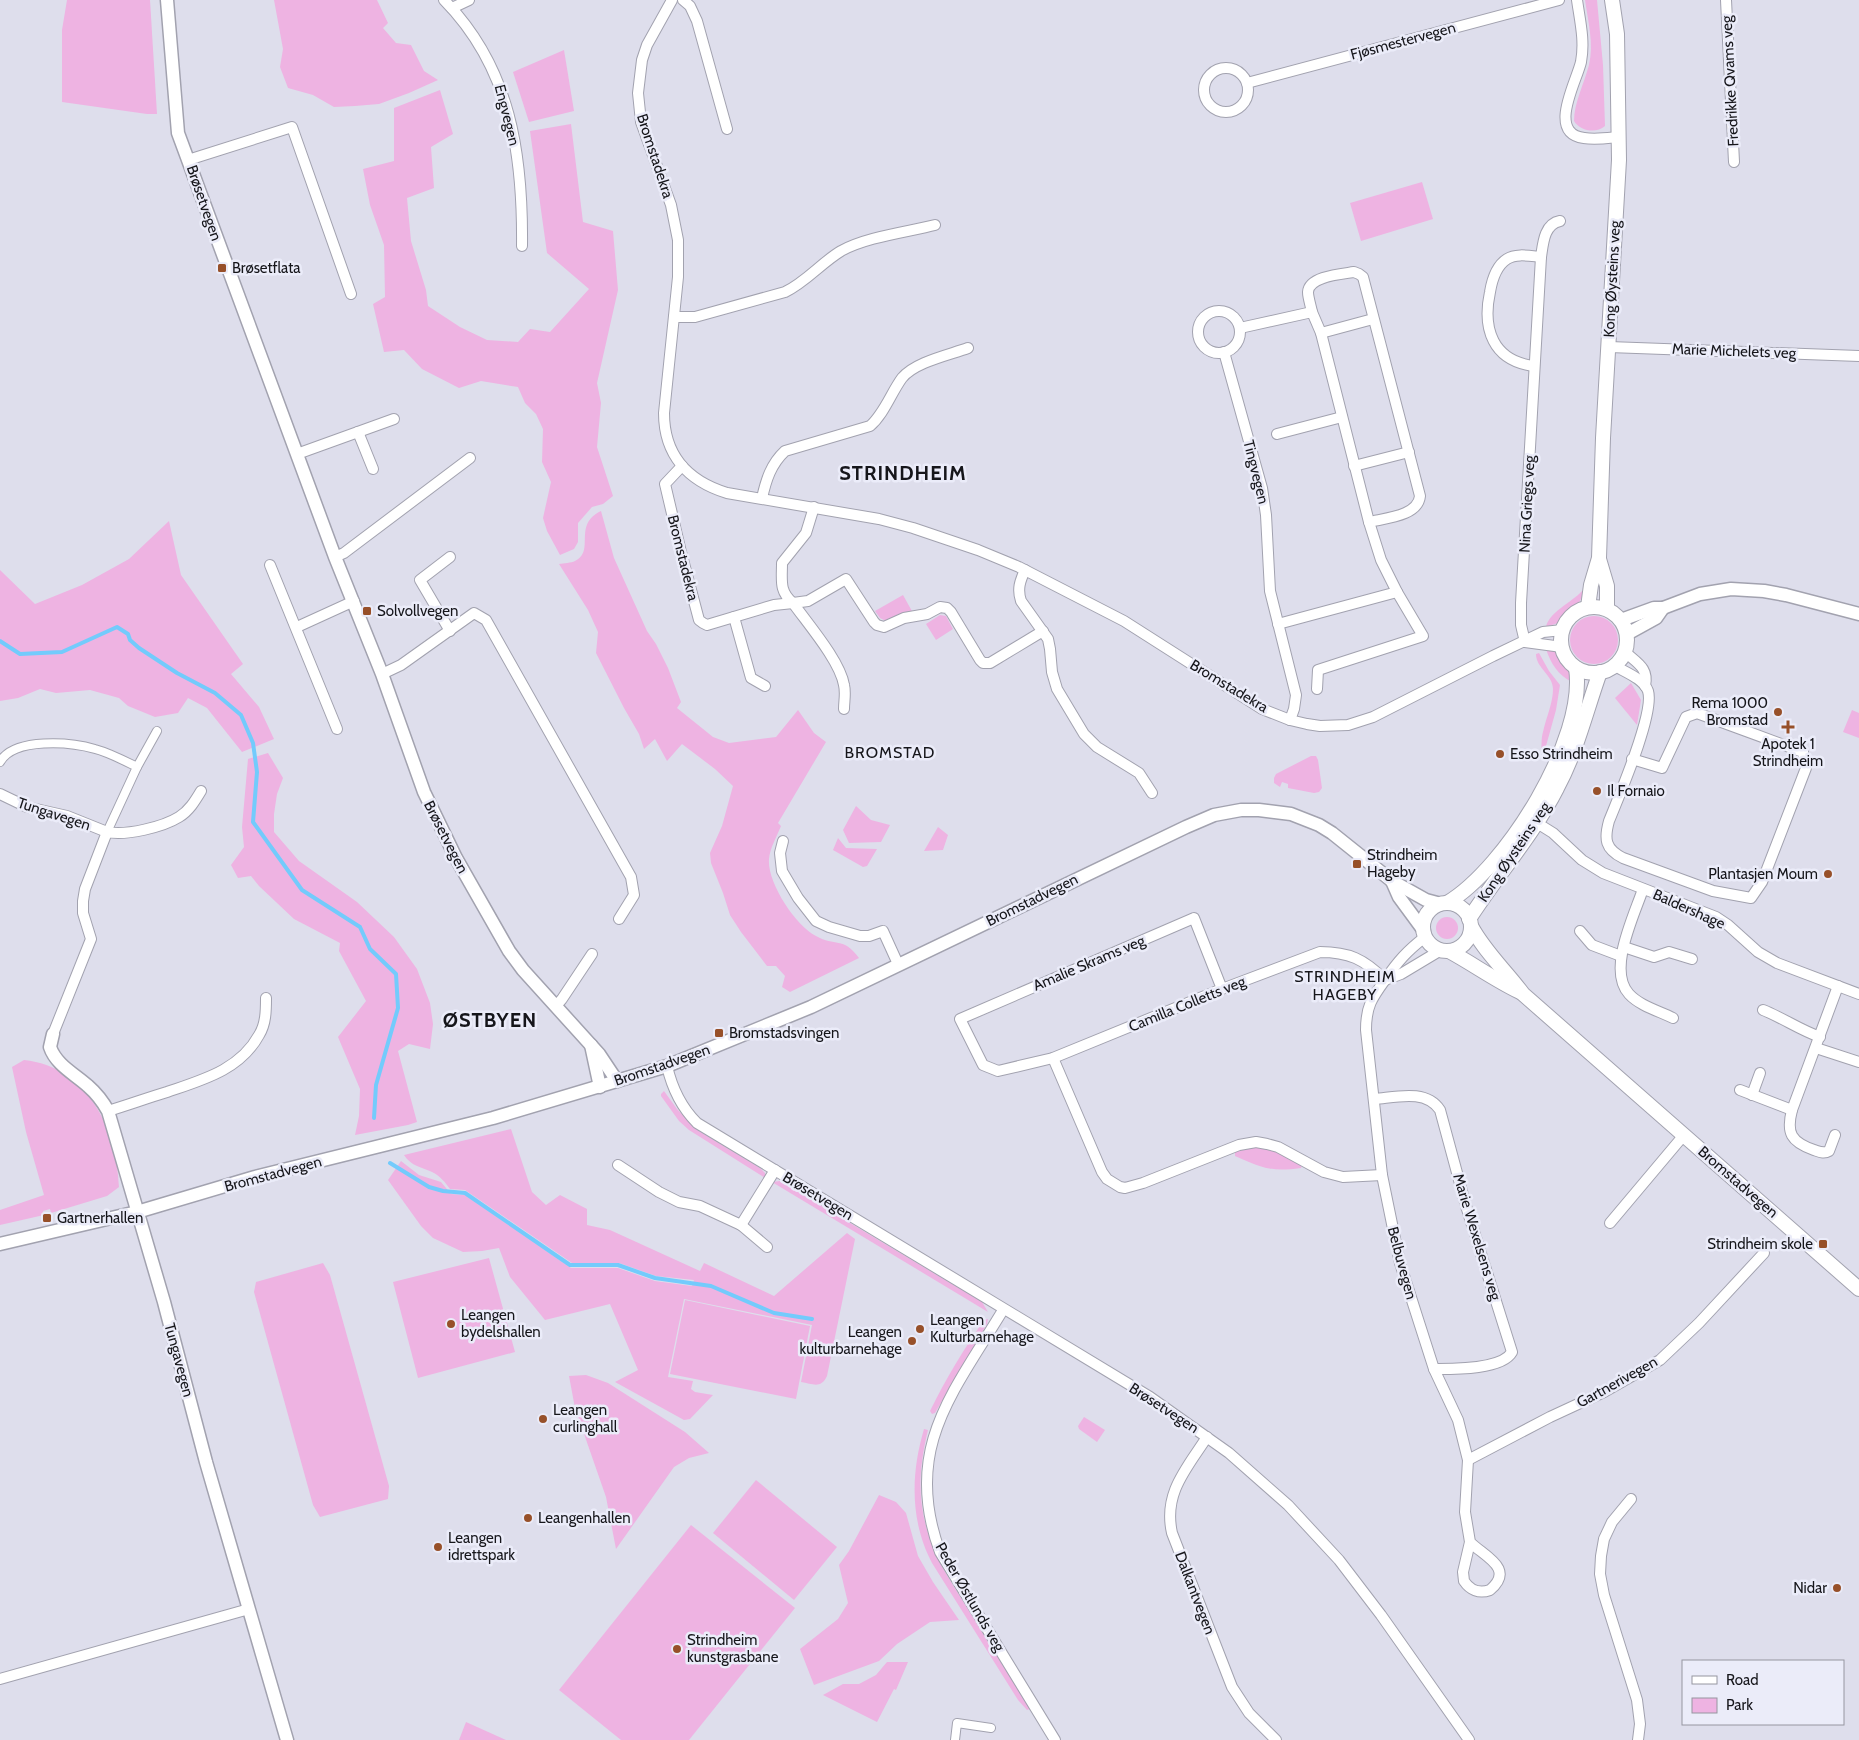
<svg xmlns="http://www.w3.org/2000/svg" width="1859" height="1740" font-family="Cabin,sans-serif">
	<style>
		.green { fill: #eeb3e2 }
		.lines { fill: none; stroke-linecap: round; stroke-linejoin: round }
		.stream { stroke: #73cbfc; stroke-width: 4 }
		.pedestrian-casing { stroke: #a2a2af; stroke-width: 10 }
		.minor-casing { stroke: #a2a2af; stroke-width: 12 }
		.tertiary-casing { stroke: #a2a2af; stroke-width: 15 }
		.secondary-casing { stroke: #a2a2af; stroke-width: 16 }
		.pedestrian { stroke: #fff; stroke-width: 8 }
		.minor { stroke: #fff; stroke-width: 10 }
		.tertiary { stroke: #fff; stroke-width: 12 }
		.secondary { stroke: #fff; stroke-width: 14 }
		.poi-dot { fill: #975029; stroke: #ebecf9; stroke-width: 2 }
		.labels { text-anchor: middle; stroke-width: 5; stroke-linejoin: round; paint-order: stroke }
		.street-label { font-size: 15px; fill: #16161b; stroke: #ebecf9 }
		.poi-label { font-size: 15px; fill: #16161b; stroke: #ebecf9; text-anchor: start }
		.neighbourhood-label { font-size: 16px; letter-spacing: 1px; fill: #16161b; stroke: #ebecf9 }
		.district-label { font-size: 20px; font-weight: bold; letter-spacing: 1px; fill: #16161b; stroke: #ebecf9 }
	</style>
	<rect width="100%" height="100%" fill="#dedeec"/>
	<!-- green -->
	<g class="green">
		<polygon points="67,0 150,0 157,114 147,114 62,102 62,30"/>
		<polygon points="274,0 377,0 388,23 383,28 396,43 411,45 424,71 438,80 409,93 379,104 355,106 334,107 313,95 288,88 280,67 283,49"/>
		<path d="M1585,0H1597L1603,65L1605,126C1596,134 1580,131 1574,121C1574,103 1584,84 1589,65C1594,44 1588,21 1585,0Z"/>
		<polygon points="564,50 574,111 529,122 513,72"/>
		<polygon points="440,90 453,134 431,147 434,188 407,198 411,241 426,290 428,306 460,327 487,340 518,342 530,329 550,332 589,289 547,253 530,131 571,124 583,222 613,231 618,290 597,383 601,403 597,447 613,496 603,504 592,507 578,523 578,542 574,549 560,555 547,531 543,518 551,482 542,462 543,429 536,414 525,403 518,387 481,381 459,388 422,369 404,350 384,352 373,304 385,297 384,245 370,205 363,169 394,161 394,108"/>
		<polygon points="1422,182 1433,219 1361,241 1350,203"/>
		<path d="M601,511L614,558L647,631L656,644L668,668L681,702L677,708L713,737L729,743L776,737L798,710L814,733L826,742L778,823L781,826C777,836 770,848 769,859C767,882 795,925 816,936C835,947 843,936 859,958L790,992L782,987L785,976L776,966H767L741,932L730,915L723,893L711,863L710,853L722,826L733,786L715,769L682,744L667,761L655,739L644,749L639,734L624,708L596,653L598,632L588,610L559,564C564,563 571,563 575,561C596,551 572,525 601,511Z"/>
		<polygon points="169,521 181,575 243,664 231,674 259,707 274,739 242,752 207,708 188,698 178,713 155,717 128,706 119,698 90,690 56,693 40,689 18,698 0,701 0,570 35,604 82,585 129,559"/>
		<path d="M1582,591L1585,592L1578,604L1566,613L1558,623L1546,627C1549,612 1571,603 1582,591Z"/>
		<polygon points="903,595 913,613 897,615 886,621 880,618 875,611"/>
		<polygon points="940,615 946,616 953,629 936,640 926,624"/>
		<circle cx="1594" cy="640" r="24"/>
		<path d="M1546,649C1561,650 1572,668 1572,682C1558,675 1551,664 1546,649Z"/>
		<path d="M1539,653L1549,671L1560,685L1556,710L1546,746L1543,751L1541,752C1542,745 1541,738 1543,732C1546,718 1553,703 1553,689C1553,675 1536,668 1536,654Z"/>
		<polygon points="1631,683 1641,700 1637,725 1615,698"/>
		<polygon points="1852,710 1859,713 1859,738 1843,732"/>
		<polygon points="268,753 283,778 277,794 274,814 274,832 299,861 357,902 394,937 417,969 430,1003 433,1024 430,1049 409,1044 398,1051 417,1122 408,1125 355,1135 359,1116 360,1089 338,1037 366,1001 339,951 340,943 294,919 259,886 251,876 238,878 231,865 244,847 242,827 248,759"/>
		<polygon points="1311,756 1316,756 1318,760 1322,788 1319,792 1314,793 1288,788 1288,784 1282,782 1280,787 1274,783 1274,778 1276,774"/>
		<polygon points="856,806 871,820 890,825 881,842 849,843 843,830"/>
		<polygon points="938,827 948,835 943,850 924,851"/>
		<polygon points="838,838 846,848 877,849 867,866 863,867 833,850"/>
		<circle cx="1447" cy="928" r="11"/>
		<path d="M24,1060C88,1067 117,1129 119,1187L107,1196L51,1213L50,1209L43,1211L44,1215L0,1225V1210L44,1195L26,1132L12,1067Z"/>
		<polygon points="664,1091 677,1109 697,1130 760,1168 765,1173 765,1178 689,1130 679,1121 661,1096 661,1094"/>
		<path d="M511,1129L532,1192L546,1205L560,1195L587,1209V1225L610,1230L700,1271L704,1263L774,1296L847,1233L855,1239L827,1376C821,1389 813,1384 801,1382L812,1325L684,1299L668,1377L693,1381L691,1389L695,1392L713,1395L690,1419L684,1420L615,1382L638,1370L610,1304L545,1320L510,1277L499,1248L482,1251L463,1252L433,1238L421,1226L388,1180L401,1161L419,1175L441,1182L451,1194L465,1195L571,1268H618L655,1281L692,1286L694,1280L656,1276L619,1263H572L465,1190L450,1189C445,1182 440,1176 432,1172C421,1167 411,1166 404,1155Z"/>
		<path d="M1255,1146L1271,1149L1302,1165L1301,1168C1271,1172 1262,1168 1235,1156V1152L1240,1149Z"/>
		<polygon points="780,1181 982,1302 988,1312 772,1182"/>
		<polygon points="489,1258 515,1352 418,1378 393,1282"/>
		<polygon points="323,1263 330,1275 389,1486 388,1499 320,1517 313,1505 254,1292 256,1282"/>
		<polygon points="685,1300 810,1326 796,1399 670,1374"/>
		<path d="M988,1319L987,1324L935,1413L932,1414L930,1411C945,1380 964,1349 984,1320Z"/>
		<polygon points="586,1375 608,1383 685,1432 709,1453 689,1458 674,1467 616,1549 606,1497 575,1408 569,1376"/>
		<polygon points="1084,1417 1105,1430 1097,1442 1079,1429 1078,1426"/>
		<path d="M924,1429L928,1430C914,1487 919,1526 948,1577L1030,1709L1027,1710L1018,1700L932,1563C929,1557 926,1551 924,1545C910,1507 913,1466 924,1429Z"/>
		<polygon points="756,1480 837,1547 794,1600 713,1533"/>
		<polygon points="879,1495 896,1502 906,1513 918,1556 933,1582 959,1620 930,1622 897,1644 879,1661 814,1685 800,1649 838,1619 848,1603 839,1565 849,1551"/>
		<polygon points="691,1525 795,1608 689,1740 621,1740 559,1690"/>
		<polygon points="887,1662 908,1662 896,1690 894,1689 877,1722 823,1695 843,1684 859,1684 876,1675"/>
		<polygon points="466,1722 506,1740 459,1740"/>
	</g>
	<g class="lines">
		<!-- stream -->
		<g class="stream">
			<polyline points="0,641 20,654 62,652 117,627 128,634 130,640 139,648 177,673 215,693 241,715 253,743 257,772 253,822 302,890 360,927 370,949 396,974 398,1008 376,1085 374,1118"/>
			<polyline points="390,1163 429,1187 443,1191 465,1193 570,1265 618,1265 655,1278 711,1286 774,1313 812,1319"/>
		</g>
		<defs>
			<g id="pedestrian">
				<path d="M0,762C14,737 71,742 95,749C110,753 123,760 137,767L107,832"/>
				<polyline points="137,767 157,731"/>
				<polyline points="955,1740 957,1723 991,1728"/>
			</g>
			<g id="minor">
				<path d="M444,0C511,68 523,155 522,246"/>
				<path d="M672,0L647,45L642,60L638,93L641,122L671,205L678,240V277L664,413C664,455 688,481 727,493L879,519L913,528L978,550L1019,567L1124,621L1262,709L1290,720L1307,724L1320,726L1348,725L1373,717L1493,656L1543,632L1563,630"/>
				<polyline points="683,0 690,6 697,21 727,129"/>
				<path d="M1577,0C1580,21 1585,41 1581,62C1576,83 1547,133 1584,138C1595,140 1608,138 1619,137"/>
				<polyline points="1726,0 1734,162"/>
				<polyline points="452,8 469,0"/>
				<circle cx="1226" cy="90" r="22"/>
				<polyline points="1247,83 1559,0"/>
				<polyline points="188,160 292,127 351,294"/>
				<circle cx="1219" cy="332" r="21"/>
				<path d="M1312,312C1311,306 1308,298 1308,292C1309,276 1342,274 1354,272L1359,274L1363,277L1420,496C1418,516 1386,518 1369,522"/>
				<path d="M674,317H695L785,292C806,282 821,263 841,251C866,237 907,232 935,225"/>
				<polyline points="1240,328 1312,312 1321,333 1369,522 1381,560 1397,592 1278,624"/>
				<polyline points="1321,333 1373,319"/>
				<polyline points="1609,347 1859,356"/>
				<polyline points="1224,352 1262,488 1266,515 1270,591 1296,695 1294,709 1290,720"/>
				<path d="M1534,366C1493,361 1482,329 1490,292C1492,280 1496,266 1507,259C1516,253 1530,256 1541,257"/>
				<polyline points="358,432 373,469"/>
				<polyline points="1277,434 1342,417"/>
				<polyline points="297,454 394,419"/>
				<polyline points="682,466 665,484 681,552 699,620 703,623 707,625 774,605 793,603"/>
				<polyline points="1354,466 1409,452"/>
				<path d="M762,498C766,480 771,464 785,451L870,426C884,414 891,393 902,378C915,362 949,355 968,348"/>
				<polyline points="335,557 344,553 470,458"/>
				<polyline points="450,557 420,580 450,631"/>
				<polyline points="270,565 337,729"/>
				<path d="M1025,570C1020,581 1017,589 1021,601L1048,639L1050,649L1052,672L1057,689L1084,734L1097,747L1139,773L1152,793"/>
				<path d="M793,603C779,591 782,581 782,563L806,533L814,507"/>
				<polyline points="734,617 751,678 765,686"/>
				<polyline points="297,627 354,601"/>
				<path d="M1525,642L1521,625V603L1541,257C1543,244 1544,224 1560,221"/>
				<polyline points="1525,642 1562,647"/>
				<path d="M1625,652C1637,663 1649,668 1645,686"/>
				<path d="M1615,666C1625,672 1644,679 1648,691C1655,713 1619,796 1609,821C1604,839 1605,849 1623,858L1713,891L1751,898L1762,882L1806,768L1803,752L1697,713L1686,717L1662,768L1632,759"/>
				<polyline points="382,674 401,665 474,613 486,620 631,877 634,895 619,919"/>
				<polyline points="1317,689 1318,670 1423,636 1397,592"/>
				<path d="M844,709C844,701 846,693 844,685C840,661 808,624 793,603L808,601L846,579L874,622L877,625L884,627L904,618L927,614L940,607L947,608L951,612L980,660L983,663H990L1043,631"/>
				<polyline points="0,794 27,807 67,816 107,832"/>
				<polyline points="1537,823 1553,833 1582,860 1603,873 1716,917 1728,925 1758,952 1777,963 1859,994"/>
				<polyline points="783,841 780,853 782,871 798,898 816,921 829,927 860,936 869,936 883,931 898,964"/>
				<path d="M1643,889C1634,916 1607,970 1629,994C1640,1006 1659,1011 1673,1018"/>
				<polyline points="1580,931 1592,945 1621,956"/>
				<path d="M1425,937C1407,951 1398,961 1385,980C1372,998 1366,1006 1366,1030L1382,1175L1400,1263L1434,1369L1458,1420L1468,1460L1465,1512L1470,1542L1463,1572L1464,1581C1470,1590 1479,1594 1490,1590C1516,1568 1483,1556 1470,1542"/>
				<polyline points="1624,947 1654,957 1669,952 1692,959"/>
				<polyline points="1385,980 1401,974 1441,950"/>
				<path d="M1222,989L1194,918L960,1019L983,1065L998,1071L1053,1058L1222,989L1320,952C1349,952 1364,959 1385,980"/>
				<polyline points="556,1006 562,999 592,954"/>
				<path d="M1763,1010C1783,1018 1800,1030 1820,1037"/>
				<path d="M53,1034L91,939L83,913V901L85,889L107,832C126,836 163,827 179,817C189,811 195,801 201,791"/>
				<polyline points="1816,1048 1859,1062"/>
				<polyline points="1053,1058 1102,1172 1107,1179 1120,1187 1125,1188 1143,1183 1239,1145 1256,1142 1267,1144 1278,1147 1324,1172 1343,1177 1382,1175"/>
				<path d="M667,1066C672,1088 681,1107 697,1123L1150,1397L1229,1453L1288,1505L1339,1560L1381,1615L1469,1740"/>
				<polyline points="1740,1090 1792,1110"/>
				<polyline points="1752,1095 1760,1073"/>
				<path d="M1375,1099C1397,1097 1426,1089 1440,1110L1466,1206L1512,1352C1502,1370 1452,1369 1434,1369"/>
				<path d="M108,1111C128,1105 147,1098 167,1092C202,1080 240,1070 259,1035C266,1024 266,1010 266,998"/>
				<path d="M1835,1135L1829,1151C1824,1154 1820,1152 1814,1150C1791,1142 1786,1133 1792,1110L1838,986"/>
				<polyline points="618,1165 659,1192 679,1202 700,1206 741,1225 775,1170"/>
				<polyline points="1610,1223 1684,1135"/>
				<polyline points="741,1225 767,1247"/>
				<path d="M1003,1310C953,1393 902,1449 940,1552L1055,1740"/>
				<path d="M1207,1437C1187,1468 1163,1493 1172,1533L1232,1687L1249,1713L1276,1740"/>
				<polyline points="1468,1460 1550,1417 1604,1392 1660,1360 1699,1323 1764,1253"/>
				<polyline points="1631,1499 1612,1522 1604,1539 1601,1556 1600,1574 1604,1595 1637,1700 1640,1724 1638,1740"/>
				<polyline points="0,1679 249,1609"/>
			</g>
			<g id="tertiary">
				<polyline points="167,0 178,133 335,557 382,674 424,792 456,858 509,951 523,970 599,1054 617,1081"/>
				<polyline points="1621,620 1654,608 1663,608 1700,594 1731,589 1764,591 1786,595 1859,614"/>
				<polyline points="1627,634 1656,618 1663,608"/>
				<polyline points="1392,881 1399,897 1424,931"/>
				<path d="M53,1034L50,1047C56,1065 75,1074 88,1086C96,1093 103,1102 108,1111L164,1302L206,1462L287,1740"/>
				<polyline points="591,1045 600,1087"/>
				<polyline points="0,1244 137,1212 255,1177 493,1118 667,1066 811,1007 1186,827 1214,815 1241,810 1259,810 1291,814 1319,825 1332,833 1392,881 1426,900 1441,904"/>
			</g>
			<g id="secondary">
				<polyline points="1599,559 1607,586 1607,609"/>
				<circle cx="1594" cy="640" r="33"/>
				<polyline points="1588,607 1591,585 1599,558 1603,438 1619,160 1617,34 1612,0"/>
				<path d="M1447,903C1506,868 1587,738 1576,668"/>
				<circle cx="1447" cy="927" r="24"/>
				<path d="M1469,919C1498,874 1533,835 1557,788C1577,751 1586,711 1600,672"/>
				<path d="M1471,926C1484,951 1506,971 1523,994L1859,1289"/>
				<path d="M1449,951C1473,964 1495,980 1520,992"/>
			</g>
		</defs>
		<!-- pedestrian casing -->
		<use href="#pedestrian" class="pedestrian-casing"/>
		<!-- minor casing -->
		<use href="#minor" class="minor-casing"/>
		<!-- tertiary casing -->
		<use href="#tertiary" class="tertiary-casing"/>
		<!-- secondary casing -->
		<use href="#secondary" class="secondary-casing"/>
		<!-- pedestrian -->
		<use href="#pedestrian" class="pedestrian"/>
		<!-- minor -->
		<use href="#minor" class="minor"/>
		<!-- tertiary -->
		<use href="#tertiary" class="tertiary"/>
		<!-- secondary -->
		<use href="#secondary" class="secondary"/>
	</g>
	<!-- markers -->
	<g class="poi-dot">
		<rect x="217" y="263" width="10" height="10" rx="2.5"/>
		<rect x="362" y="606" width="10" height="10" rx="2.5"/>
		<circle cx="1778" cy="712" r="5"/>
		<path d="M1785.5 719.5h5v5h5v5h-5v5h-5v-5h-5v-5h5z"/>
		<circle cx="1500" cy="754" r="5"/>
		<circle cx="1597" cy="791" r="5"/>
		<rect x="1352" y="859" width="10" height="10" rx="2.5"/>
		<circle cx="1828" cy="874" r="5"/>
		<rect x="714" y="1028" width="10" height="10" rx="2.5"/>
		<rect x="42" y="1213" width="10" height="10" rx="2.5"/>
		<rect x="1818" y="1239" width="10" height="10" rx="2.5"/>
		<circle cx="451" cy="1324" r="5"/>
		<circle cx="920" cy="1329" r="5"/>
		<circle cx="912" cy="1341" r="5"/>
		<circle cx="543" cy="1419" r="5"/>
		<circle cx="528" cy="1518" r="5"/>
		<circle cx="438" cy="1547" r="5"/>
		<circle cx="1837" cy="1588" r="5"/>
		<circle cx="677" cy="1649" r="5"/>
	</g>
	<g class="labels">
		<!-- street labels -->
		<g class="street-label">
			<text transform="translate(1403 41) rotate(-15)" y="5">Fjøsmestervegen</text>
			<text transform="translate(1730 81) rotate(-93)" y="5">Fredrikke Qvams veg</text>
			<text transform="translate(507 115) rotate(76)" y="5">Engvegen</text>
			<text transform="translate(655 156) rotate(72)" y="5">Bromstadekra</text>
			<text transform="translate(204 203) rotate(71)" y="5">Brøsetvegen</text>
			<text transform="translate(1612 279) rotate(-87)" y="5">Kong Øysteins veg</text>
			<text transform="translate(1734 351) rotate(2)" y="5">Marie Michelets veg</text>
			<text transform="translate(1256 472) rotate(76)" y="5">Tingvegen</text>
			<text transform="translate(1527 504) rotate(-87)" y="5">Nina Griegs veg</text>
			<text transform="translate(683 558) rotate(76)" y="5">Bromstadekra</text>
			<text transform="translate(1229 686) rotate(31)" y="5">Bromstadekra</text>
			<text transform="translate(54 814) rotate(18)" y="5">Tungavegen</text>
			<text transform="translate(446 837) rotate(63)" y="5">Brøsetvegen</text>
			<text transform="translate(1514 852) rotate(-56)" y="5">Kong Øysteins veg</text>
			<text transform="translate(1032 900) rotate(-26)" y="5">Bromstadvegen</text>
			<text transform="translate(1689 909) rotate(24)" y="5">Baldershage</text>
			<text transform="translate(1089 963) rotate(-23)" y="5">Amalie Skrams veg</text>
			<text transform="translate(1187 1004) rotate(-22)" y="5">Camilla Colletts veg</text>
			<text transform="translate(662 1065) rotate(-19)" y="5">Bromstadvegen</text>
			<text transform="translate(273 1174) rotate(-15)" y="5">Bromstadvegen</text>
			<text transform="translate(1738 1182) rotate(41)" y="5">Bromstadvegen</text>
			<text transform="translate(818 1196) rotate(31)" y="5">Brøsetvegen</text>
			<text transform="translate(1477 1237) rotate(73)" y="5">Marie Wexelsens veg</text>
			<text transform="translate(1402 1263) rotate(75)" y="5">Belbuvegen</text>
			<text transform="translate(179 1360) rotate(75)" y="5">Tungavegen</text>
			<text transform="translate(1617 1382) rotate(-29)" y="5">Gartnerivegen</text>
			<text transform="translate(1164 1408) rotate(33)" y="5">Brøsetvegen</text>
			<text transform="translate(1195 1593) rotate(69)" y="5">Dalkantvegen</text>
			<text transform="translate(970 1597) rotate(60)" y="5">Peder Østlunds veg</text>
		</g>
		<!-- poi labels -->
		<g class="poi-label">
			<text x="232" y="273">Brøsetflata</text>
			<text x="377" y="616">Solvollvegen</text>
			<text x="1768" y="708" text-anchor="end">Rema 1000<tspan x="1768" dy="17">Bromstad</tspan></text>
			<text x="1788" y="749" text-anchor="middle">Apotek 1<tspan x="1788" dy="17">Strindheim</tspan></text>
			<text x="1510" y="759">Esso Strindheim</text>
			<text x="1607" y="796">Il Fornaio</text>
			<text x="1367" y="860">Strindheim<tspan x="1367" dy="17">Hageby</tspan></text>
			<text x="1818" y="879" text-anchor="end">Plantasjen Moum</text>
			<text x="729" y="1038">Bromstadsvingen</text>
			<text x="57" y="1223">Gartnerhallen</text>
			<text x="1813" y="1249" text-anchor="end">Strindheim skole</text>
			<text x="461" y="1320">Leangen<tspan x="461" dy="17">bydelshallen</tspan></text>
			<text x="930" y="1325">Leangen<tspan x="930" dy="17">Kulturbarnehage</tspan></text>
			<text x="902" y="1337" text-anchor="end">Leangen<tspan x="902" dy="17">kulturbarnehage</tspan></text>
			<text x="553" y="1415">Leangen<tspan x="553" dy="17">curlinghall</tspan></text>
			<text x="538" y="1523">Leangenhallen</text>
			<text x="448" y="1543">Leangen<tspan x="448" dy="17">idrettspark</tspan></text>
			<text x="1827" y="1593" text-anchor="end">Nidar</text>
			<text x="687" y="1645">Strindheim<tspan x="687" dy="17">kunstgrasbane</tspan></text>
		</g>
		<!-- neighbourhood labels -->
		<g class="neighbourhood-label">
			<text x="890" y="758">BROMSTAD</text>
			<text x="1345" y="982">STRINDHEIM<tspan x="1345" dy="18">HAGEBY</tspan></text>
		</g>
		<!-- district labels -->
		<g class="district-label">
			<text x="903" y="480">STRINDHEIM</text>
			<text x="490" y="1027">ØSTBYEN</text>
		</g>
	</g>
	<!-- legend -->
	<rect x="1682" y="1660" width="162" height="65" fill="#ebecf9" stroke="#9696a0"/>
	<rect x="1692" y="1676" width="25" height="8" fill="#ffffff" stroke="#9696a0"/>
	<text x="1726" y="1685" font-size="15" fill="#16161b">Road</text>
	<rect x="1692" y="1698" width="25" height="15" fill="#eeb3e2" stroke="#9696a0"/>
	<text x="1726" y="1710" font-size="15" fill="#16161b">Park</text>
</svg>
